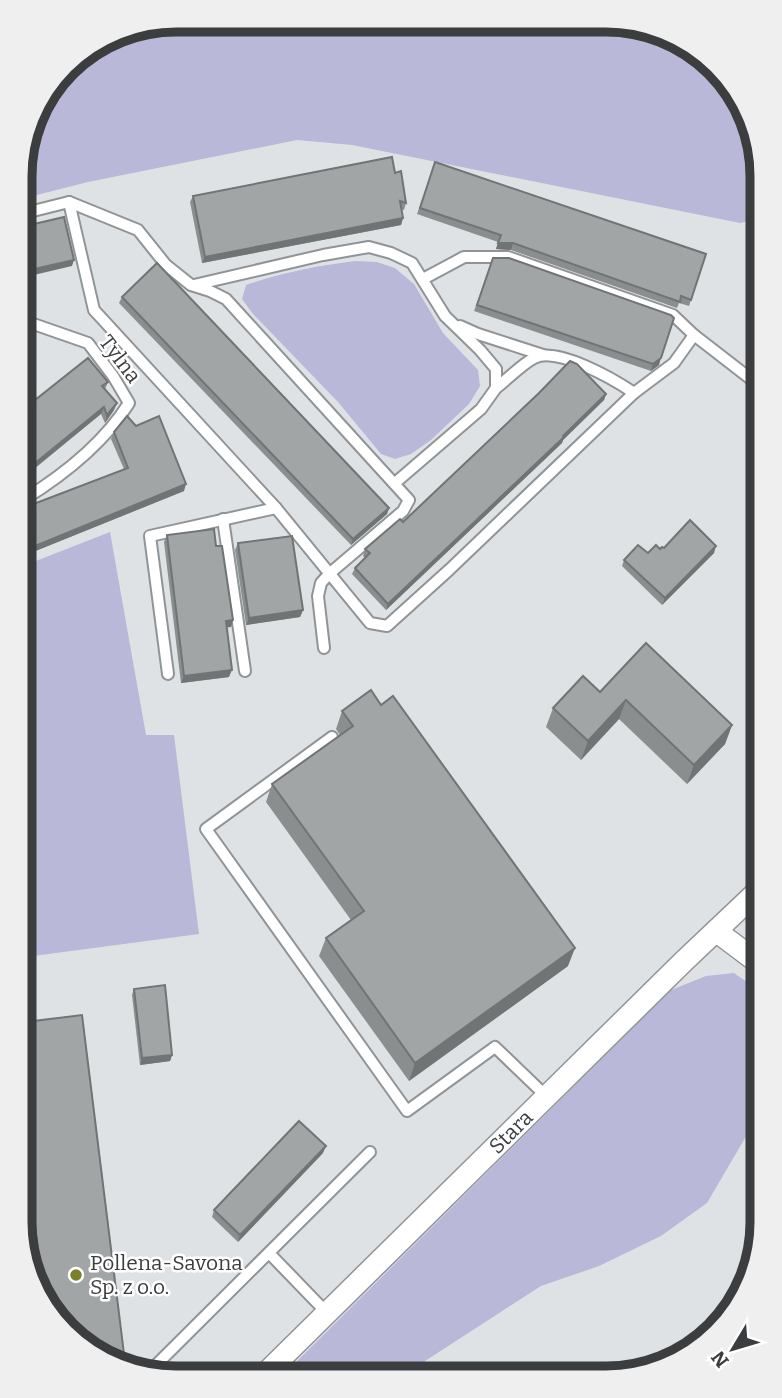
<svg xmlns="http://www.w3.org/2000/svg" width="782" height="1398" font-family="Bitter,serif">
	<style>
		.green { fill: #bab8d8 }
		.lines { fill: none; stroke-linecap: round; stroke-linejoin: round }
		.lane-casing { stroke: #919496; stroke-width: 14 }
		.street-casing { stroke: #919496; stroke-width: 24 }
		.lane { stroke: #fff; stroke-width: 10 }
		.street { stroke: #fff; stroke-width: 21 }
		.wall { fill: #8a8e8f }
		.shaded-wall { fill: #717474 }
		.building { fill: #a1a5a6; stroke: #717474; stroke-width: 2 }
		.poi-dot { fill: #7b802b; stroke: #fff; stroke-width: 2.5 }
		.labels { text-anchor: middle; stroke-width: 5; stroke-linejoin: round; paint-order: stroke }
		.street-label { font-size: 21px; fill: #3b3d3e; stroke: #fff }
		.poi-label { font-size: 21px; fill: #3b3d3e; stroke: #fff; text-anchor: start }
		.rim { fill: none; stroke: #3b3d3e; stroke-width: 9 }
	</style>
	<rect width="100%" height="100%" fill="#dfe2e5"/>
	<!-- green -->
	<g class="green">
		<polygon points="175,19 637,22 709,58 754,125 755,220 740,223 352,145 297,140 88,182 21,199 21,155 36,106 72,58 116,31"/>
		<path d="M356,261L377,262L395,268L414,284L443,333L478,370L480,386L469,404L431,440L411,454L395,459L381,454L338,402L253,314L242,299L246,285C281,273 320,265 356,261Z"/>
		<polygon points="110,532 146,735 174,735 199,934 26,957 23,566"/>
		<polygon points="734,973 761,992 762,1115 755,1121 707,1203 661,1236 599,1266 541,1286 405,1374 282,1376 671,990 706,976"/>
	</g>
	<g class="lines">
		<defs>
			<g id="lane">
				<polyline points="69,202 94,310 276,508 370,623 387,626 449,570 634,393 674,363 694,335"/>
				<polyline points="21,214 69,202 138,230 166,265 191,285 210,291 226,299 409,500 403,511 329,574 321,583 318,596 324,648"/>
				<polyline points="423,279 464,257 508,257 673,315 694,335 756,383"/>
				<polyline points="194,285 323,255 369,247 391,253 412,263 445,316 480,350 496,369 496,388 481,409 395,483"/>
				<path d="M22,320L88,343L113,376L129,403C104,443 62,476 23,500"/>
				<polyline points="460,326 478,334 543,355"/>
				<path d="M496,388C508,379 522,364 534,358C557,346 615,380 634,393"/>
				<polyline points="223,519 245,671"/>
				<polyline points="168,674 150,536 276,508"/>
				<polyline points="332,737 206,829 407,1111 495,1047 547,1097"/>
				<polyline points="269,1253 327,1313"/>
				<polyline points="147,1374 370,1152"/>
			</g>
			<g id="street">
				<polyline points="716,931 760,964"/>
				<polyline points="263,1376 684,961 760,889"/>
			</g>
		</defs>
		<!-- lane casing -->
		<use href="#lane" class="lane-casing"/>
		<!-- street casing -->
		<use href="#street" class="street-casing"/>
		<!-- lane -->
		<use href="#lane" class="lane"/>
		<!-- street -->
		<use href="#street" class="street"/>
	</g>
	<!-- wall -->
	<g class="wall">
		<polygon points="435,162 706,254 689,306 679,303 677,308 511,250 496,249 498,242 417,214"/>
		<polygon points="395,173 406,203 404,210 401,209 403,218 401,225 202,263 190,202 193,196"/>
		<polygon points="493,258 659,365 651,371 474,311"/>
		<polygon points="122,297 389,508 387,514 351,545 119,303"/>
		<polygon points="108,382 105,389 114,410 105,423 101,414 35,400"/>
		<polygon points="606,394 604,400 563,440 562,443 386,610 352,574 355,568 365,558 363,556 365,549 403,522"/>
		<polygon points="114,432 184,491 23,556 23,508 124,469 111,439"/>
		<polygon points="167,535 216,546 233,620 231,627 226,627 229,677 181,683 164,542"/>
		<polygon points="238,543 303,610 300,617 246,625 235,550"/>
		<polygon points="664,548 714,553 662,605 622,566 624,560"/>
		<polygon points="600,692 732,725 725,744 687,784 619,719 581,760 546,727 553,708"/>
		<polygon points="342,711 568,966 409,1081 319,956 326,938 351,920 266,802 272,784 340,735 336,729"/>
		<polygon points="134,989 172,1055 170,1061 140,1065 132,995"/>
		<polygon points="26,1022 125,1362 124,1364 73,1340 40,1292 27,1188"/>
		<polygon points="323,1153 238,1242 212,1217 214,1210"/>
	</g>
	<!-- shaded-wall -->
	<g class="shaded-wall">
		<polygon points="403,218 401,225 202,263 205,257"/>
		<polygon points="498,243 513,243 511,250 496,249"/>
		<polygon points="74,260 72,266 21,278 21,272"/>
		<polygon points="661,358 659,365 651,371 653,364"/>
		<polygon points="606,394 604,400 563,440 562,443 386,610 388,604"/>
		<polygon points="117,403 114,410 105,423 107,415"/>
		<polygon points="104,407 101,414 23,478 23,473"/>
		<polygon points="186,484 184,491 23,556 23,551"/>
		<polygon points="389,508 387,514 351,545 353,539"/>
		<polygon points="716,546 714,553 662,605 665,598"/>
		<polygon points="303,610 300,617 246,625 249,618"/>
		<polygon points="233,620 231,627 223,628 226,621"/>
		<polygon points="232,670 229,677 181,683 184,676"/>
		<polygon points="626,700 619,719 581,760 588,741"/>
		<polygon points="732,725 725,744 687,784 694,765"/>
		<polygon points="575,948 568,966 409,1081 415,1063"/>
		<polygon points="172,1055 170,1061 140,1065 142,1058"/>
		<polygon points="326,1146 323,1153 238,1242 240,1235"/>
	</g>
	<!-- building -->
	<g class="building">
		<polygon points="392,157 395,173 401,171 406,203 400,201 403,218 205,257 193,196"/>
		<polygon points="435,162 706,254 691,300 681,296 680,302 513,243 498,243 501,235 420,208"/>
		<polygon points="64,217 74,260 21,272 21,227"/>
		<polygon points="493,258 509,258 671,315 674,318 661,358 653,364 477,305"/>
		<polygon points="157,263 389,508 353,539 122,297"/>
		<polygon points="88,358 108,382 102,386 117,403 107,415 104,407 23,473 22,384 35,400"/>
		<polygon points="570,361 577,364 606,394 563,436 564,437 388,604 355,568 370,553 365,549 400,519 403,522 539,393"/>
		<polygon points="127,416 136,426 159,416 186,484 23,551 23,508 128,468 114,432"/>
		<polygon points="690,520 716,546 665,598 624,560 638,545 648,553 656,545 660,549 662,547 664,548"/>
		<polygon points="214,529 216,546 222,546 233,620 226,621 232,670 184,676 167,535"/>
		<polygon points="292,536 303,610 249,618 238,543"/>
		<polygon points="646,643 732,725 694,765 626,700 588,741 553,708 583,676 600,692"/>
		<polygon points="371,690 381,705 393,696 575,948 415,1063 326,938 364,911 272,784 353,726 342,711"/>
		<polygon points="165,985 172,1055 142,1058 134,989"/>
		<polygon points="82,1015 125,1362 121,1362 73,1340 44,1298 27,1162 26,1022"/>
		<polygon points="299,1121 326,1146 240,1235 214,1210"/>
	</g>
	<!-- markers -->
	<circle class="poi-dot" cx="76" cy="1275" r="7"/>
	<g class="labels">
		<!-- street labels -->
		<g class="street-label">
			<text transform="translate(120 359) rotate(53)" y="7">Tylna</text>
			<text transform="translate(511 1132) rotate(-45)" y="7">Stara</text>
		</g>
		<!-- poi labels -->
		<g class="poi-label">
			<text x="90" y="1270">Pollena-Savona<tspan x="90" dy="24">Sp. z o.o.</tspan></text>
		</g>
	</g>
	<!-- crop -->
	<path d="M0 0H782V1398H0ZM176 32H606A144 144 0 0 1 750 176V1222A144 144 0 0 1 606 1366H176A144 144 0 0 1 32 1222V176A144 144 0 0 1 176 32Z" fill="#efeff0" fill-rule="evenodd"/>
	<path class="rim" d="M176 32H606A144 144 0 0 1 750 176V1222A144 144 0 0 1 606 1366H176A144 144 0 0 1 32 1222V176A144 144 0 0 1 176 32Z"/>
	<!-- north arrow -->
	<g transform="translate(733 1349) rotate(232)" stroke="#ffffff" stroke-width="5" paint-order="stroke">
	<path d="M0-5L12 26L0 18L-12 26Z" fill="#3b3d3e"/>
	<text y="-10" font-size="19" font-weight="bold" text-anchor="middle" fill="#3b3d3e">N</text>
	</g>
</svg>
